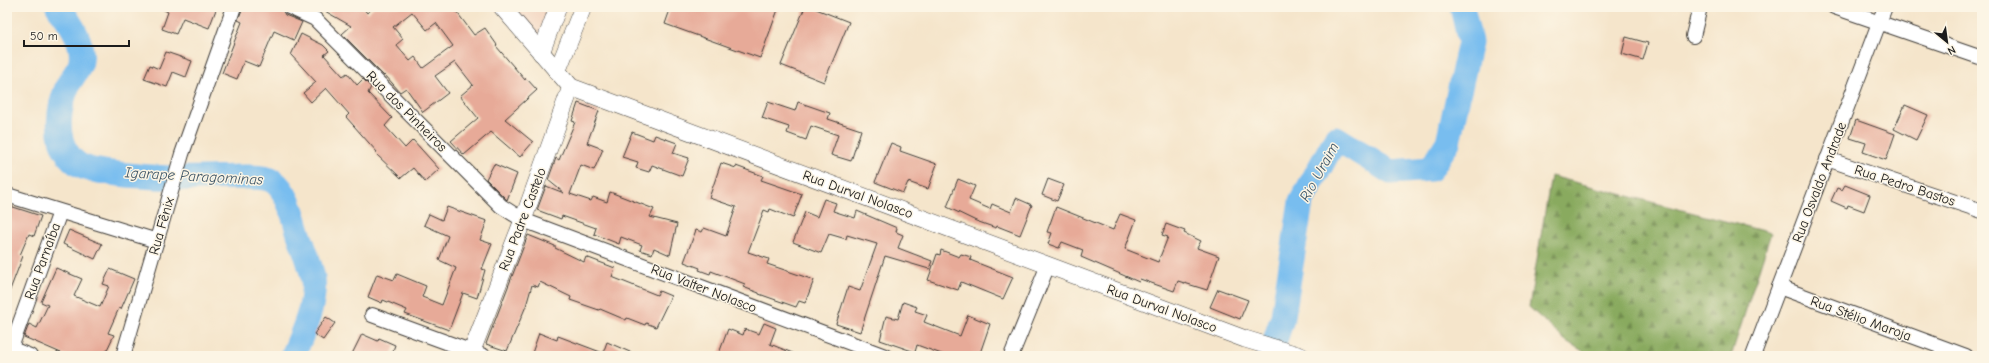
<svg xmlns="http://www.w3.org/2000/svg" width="1989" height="363" font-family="'Comic Neue',sans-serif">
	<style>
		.built { fill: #f3d4bf }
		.forest { fill: url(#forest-firs); stroke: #52633d }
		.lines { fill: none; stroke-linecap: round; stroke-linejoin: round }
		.river { stroke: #78bdef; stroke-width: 25 }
		.building { fill: #e7aa98; fill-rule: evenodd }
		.minor-casing { stroke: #3d3a36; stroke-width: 16 }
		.tertiary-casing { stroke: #3d3a36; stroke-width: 18 }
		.minor { stroke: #fff; stroke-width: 14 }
		.tertiary { stroke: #fff; stroke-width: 17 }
		.labels { text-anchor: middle; stroke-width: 3; stroke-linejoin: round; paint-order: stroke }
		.street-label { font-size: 14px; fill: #1c1c1c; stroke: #fcf5e5 }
		.water-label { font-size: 15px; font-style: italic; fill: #3c5466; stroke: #fcf5e5 }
	</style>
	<defs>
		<pattern id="forest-firs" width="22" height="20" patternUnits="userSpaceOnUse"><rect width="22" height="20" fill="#89aa5e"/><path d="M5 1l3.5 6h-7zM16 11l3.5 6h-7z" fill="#6f8a4d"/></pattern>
	</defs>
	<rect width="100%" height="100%" fill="#fcf5e5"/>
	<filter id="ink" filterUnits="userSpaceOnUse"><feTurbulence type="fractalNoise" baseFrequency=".025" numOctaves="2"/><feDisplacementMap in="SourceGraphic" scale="8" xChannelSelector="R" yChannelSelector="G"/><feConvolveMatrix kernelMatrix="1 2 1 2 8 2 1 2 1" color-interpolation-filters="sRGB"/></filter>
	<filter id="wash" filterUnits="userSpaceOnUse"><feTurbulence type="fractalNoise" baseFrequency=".012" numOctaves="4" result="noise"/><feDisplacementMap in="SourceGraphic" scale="16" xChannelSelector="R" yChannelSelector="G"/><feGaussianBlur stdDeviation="0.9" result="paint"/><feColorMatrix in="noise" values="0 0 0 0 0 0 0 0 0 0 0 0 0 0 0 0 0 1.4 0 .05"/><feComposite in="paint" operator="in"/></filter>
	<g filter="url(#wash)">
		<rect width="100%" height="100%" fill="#f5e5cb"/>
		<!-- built -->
		<polygon class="built" points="511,7 552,7 539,39"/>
		<!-- forest -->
		<polygon class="forest" points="1551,176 1771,233 1731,356 1591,356 1566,341 1529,307"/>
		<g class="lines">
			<!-- river -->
			<g class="river">
				<path d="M58,7C69,20 84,42 81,61C80,69 72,77 68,85C59,106 54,135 68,154C70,158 77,164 81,166C102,176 179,179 204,178C219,178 262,174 273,181C288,191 294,218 299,234C304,248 310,263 313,278C316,304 303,332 293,356"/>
				<polyline points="1270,356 1283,316 1301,202 1336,138 1391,172 1431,169 1448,142 1470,42 1462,7"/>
			</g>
		</g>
		<g id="blocks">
			<!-- building -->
			<g class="building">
				<polygon points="158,7 217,7 209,28 183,18 176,34 162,29 168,12"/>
				<polygon points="243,7 281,7 285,15 302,22 294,40 274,31 259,67 244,61 237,79 222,73 242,22 238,20"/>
				<path d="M318,7H362L367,13L374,7H453L474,35L485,28L497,45L496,46L525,80L526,78L537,90L505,119L533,142L520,157L491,132L464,155L451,141L478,118L460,96L473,85L455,62L435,76L448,93L423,112L406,88L400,92L385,75L384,76L342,34L351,26ZM412,12L427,30L436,23L453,46L423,68L415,57L410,61L396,45L403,39L393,27Z"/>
				<polygon points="671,7 779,7 760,58 665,24"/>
				<polygon points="805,7 811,7 849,22 824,82 781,65"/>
				<polygon points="301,34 323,45 329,51 324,55 343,76 347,73 357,85 363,79 371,87 368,93 392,118 385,126 405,148 413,140 439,169 425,182 413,168 401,178 375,153 377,152 346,117 349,114 326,88 311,102 303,93 316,82 291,55"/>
				<polygon points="1626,37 1648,43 1643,60 1622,54"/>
				<polygon points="166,52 192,61 186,77 173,72 167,87 144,79 150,65 159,69"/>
				<polygon points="768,102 795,111 798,102 830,113 828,119 861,130 851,161 831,155 838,135 811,126 806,140 787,133 789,127 762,118"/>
				<polygon points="578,103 599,111 587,143 603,149 594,170 581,165 570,194 591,201 593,197 607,202 610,192 654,209 650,217 677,224 670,255 654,248 652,254 640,250 642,245 621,237 619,244 594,234 596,228 562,216 561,219 537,210 546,186 564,193 548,180 556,158 559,160 575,122 572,121"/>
				<polygon points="1905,105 1928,115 1916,140 1894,129"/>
				<polygon points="1856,120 1895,134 1886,160 1863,152 1866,143 1850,138"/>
				<polygon points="632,132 653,140 655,135 677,143 673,153 689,158 682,176 652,165 649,172 636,168 638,162 622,157"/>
				<polygon points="891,143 901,147 900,151 937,164 928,189 908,182 903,193 875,182"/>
				<polygon points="721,163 736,168 736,166 763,176 761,180 802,194 793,218 770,209 769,212 764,210 748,252 769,259 767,264 814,280 805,303 799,301 796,307 759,294 759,293 743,287 745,284 711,271 710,274 699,270 700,268 684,262 696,230 702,232 704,228 726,236 736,207 709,198"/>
				<polygon points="494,164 517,174 507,200 486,179"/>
				<polygon points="958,179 975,186 969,200 990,209 992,204 1011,212 1016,198 1032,205 1020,235 997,226 996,228 976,221 947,207"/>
				<polygon points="1048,179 1064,185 1057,201 1042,195"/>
				<polygon points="1845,185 1870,195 1864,211 1848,205 1847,208 1831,201 1837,188 1842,190"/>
				<polygon points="824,199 836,203 833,211 855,218 857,211 897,228 896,232 903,235 898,248 932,261 929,269 885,256 860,332 836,324 848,287 860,291 877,244 847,235 846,239 829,234 821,253 793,242 805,212 817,217"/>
				<polygon points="7,205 41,216 34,236 29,234 20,255 23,256 8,295"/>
				<polygon points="447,207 487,221 480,240 492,244 482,269 485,270 477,298 463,293 449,330 405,314 407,310 383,300 382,303 368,297 377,274 394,280 397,274 426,286 422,297 442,305 456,268 439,260 448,236 424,225 429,214 442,220"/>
				<polygon points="1056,207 1113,230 1120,214 1136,220 1125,249 1158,262 1168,237 1162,235 1166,224 1185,231 1184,233 1201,241 1197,248 1219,256 1207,290 1178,281 1174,291 1140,279 1139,282 1081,257 1083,250 1062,242 1059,248 1048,244 1052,233 1047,232"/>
				<polygon points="69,230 102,244 95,259 63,244"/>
				<polygon points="528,235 555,246 555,248 584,262 586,257 615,268 612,277 657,295 659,291 671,296 656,327 646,323 645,325 627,318 626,320 600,309 599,310 570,300 571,297 540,282 538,287 532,285 526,306 507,351 486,344"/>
				<polygon points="941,250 959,257 961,254 971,257 970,260 1013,277 1003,299 961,282 958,290 928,280 937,254 940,255"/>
				<polygon points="56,268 82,279 74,296 100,307 109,286 103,284 110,269 134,279 121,309 119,308 108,333 114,335 104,356 68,356 24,337 29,324 37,328 48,305 41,302"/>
				<polygon points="1218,289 1248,300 1240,319 1210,307"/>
				<polygon points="903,302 917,307 915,311 927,315 924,322 960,336 968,315 990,324 979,356 947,356 917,345 915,352 880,340 886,316 898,319"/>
				<polygon points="326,317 335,323 323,340 314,334"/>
				<polygon points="764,323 776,328 770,344 800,356 718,356 728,329 743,335 745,329 759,334"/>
				<polygon points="539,333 557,340 558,336 603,353 607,342 639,356 531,356"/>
				<polygon points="362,334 378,341 379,338 395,345 391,356 351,356"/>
			</g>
		</g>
	</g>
	<g filter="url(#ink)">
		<use href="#blocks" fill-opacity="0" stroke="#3d3a36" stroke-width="1"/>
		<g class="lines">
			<defs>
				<g id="minor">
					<polyline points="289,7 315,19 324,28 501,206 523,220 885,356"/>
					<polyline points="1834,7 1982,58"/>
					<polyline points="1693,36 1700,7"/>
					<polyline points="1827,159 1982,211"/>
					<polyline points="7,195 157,241"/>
					<polyline points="1779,287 1966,356"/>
					<polyline points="372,315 484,356"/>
					<polyline points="7,347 30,356"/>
					<polyline points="8,356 60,212"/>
					<polyline points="123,356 182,154 234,7"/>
					<polyline points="1011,356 1048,265"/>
					<polyline points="1753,356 1885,7"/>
				</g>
				<g id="tertiary">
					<polyline points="502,7 571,87 1245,339 1301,356"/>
					<polyline points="541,53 558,7"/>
					<polyline points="557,72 583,7"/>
					<polyline points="470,356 523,220 571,87"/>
				</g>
			</defs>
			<!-- minor casing -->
			<use href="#minor" class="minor-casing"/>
			<!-- tertiary casing -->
			<use href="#tertiary" class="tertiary-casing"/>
			<!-- minor -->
			<use href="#minor" class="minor"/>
			<!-- tertiary -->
			<use href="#tertiary" class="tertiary"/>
		</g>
	</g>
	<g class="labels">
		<!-- street labels -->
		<g class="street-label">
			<text transform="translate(407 111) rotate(45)" y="5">Rua dos Pinheiros</text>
			<text transform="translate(1819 182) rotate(-69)" y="5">Rua Osvaldo Andrade</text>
			<text transform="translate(1905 185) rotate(18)" y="5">Rua Pedro Bastos</text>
			<text transform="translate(858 194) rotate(20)" y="5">Rua Durval Nolasco</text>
			<text transform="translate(522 219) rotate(-69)" y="5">Rua Padre Castelo</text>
			<text transform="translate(161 226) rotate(-74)" y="5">Rua Fênix</text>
			<text transform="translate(42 261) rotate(-70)" y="5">Rua Parnaíba</text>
			<text transform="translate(704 288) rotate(21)" y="5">Rua Valter Nolasco</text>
			<text transform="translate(1162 308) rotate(20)" y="5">Rua Durval Nolasco</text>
			<text transform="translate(1861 318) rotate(20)" y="5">Rua Stélio Maroja</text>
		</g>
		<!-- water labels -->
		<g class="water-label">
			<text transform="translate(1319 172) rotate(-61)" y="5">Rio Uraim</text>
			<text transform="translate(194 176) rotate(3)" y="5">Igarape Paragominas</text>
		</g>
	</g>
	<!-- margin -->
	<rect width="1989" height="363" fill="none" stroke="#fcf5e5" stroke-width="24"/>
	<!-- north arrow -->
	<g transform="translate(1947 42) rotate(151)" stroke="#fcf5e5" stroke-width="3" paint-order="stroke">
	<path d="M0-3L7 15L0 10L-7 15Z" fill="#1c1c1c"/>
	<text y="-6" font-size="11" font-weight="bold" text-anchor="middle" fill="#1c1c1c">N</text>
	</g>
	<!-- scale -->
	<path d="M24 40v6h105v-6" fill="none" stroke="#1c1c1c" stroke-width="2"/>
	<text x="30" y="40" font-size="12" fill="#1c1c1c" stroke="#fcf5e5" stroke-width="3" paint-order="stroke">50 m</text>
</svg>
